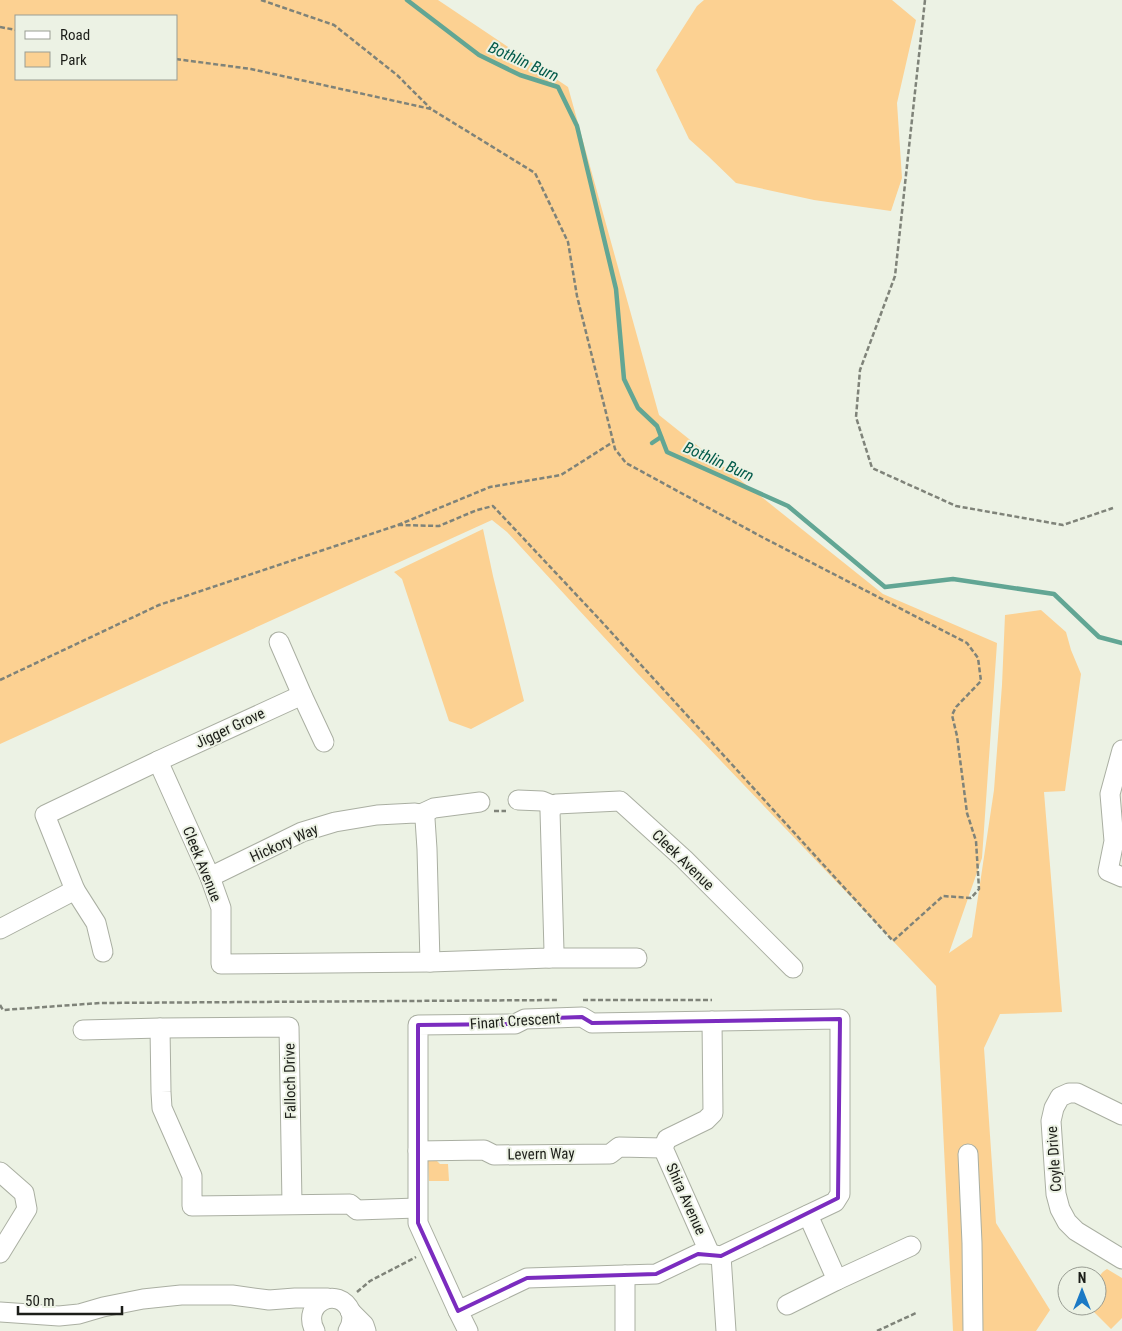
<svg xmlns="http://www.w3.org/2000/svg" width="1122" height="1331" font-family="'Roboto Condensed',sans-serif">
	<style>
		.green { fill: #fcd192; fill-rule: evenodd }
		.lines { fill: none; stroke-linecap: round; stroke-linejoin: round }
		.stream { stroke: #62a694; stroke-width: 4.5 }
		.minor-casing { stroke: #aaafa2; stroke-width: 21 }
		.path { stroke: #7f8379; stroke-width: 2.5; stroke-dasharray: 5 2.5; stroke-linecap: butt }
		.minor { stroke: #fff; stroke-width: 19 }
		.marked { fill: none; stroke: #7b2cbf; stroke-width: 4; stroke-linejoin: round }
		.labels { text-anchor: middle; stroke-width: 4; stroke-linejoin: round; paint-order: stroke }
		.street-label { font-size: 15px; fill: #1c1e19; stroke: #ecf2e4 }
		.water-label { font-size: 16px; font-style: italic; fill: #025a4a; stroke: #ecf2e4 }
	</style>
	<rect width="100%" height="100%" fill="#ecf2e4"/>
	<!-- green -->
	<g class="green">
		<path d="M0,0H438L568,87L659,415L883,594L997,643L982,858L949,953L972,937L994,790L1002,685L1005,615L1041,610L1066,632L1071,650L1081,674L1065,791L1044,792L1062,1012L1000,1014L984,1048L996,1223L1050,1310L1036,1331H953L936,986L636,672L507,532L492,520L0,744ZM16,16H176V79H16Z"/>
		<polygon points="704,0 892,0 916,20 897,103 902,178 891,211 814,200 736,183 708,156 689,139 656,70 697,6"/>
		<polygon points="483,529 493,576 524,701 471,729 449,721 402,579 394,572"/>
		<polygon points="428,1160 436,1160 440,1164 448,1164 449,1181 429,1181"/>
		<path d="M1107,1269L1122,1278V1318L1111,1329L1088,1306H1097C1097,1292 1093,1277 1107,1269Z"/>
	</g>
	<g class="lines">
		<!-- stream -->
		<g class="stream">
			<polyline points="407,0 479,55 520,75 558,87 577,126 616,289 624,379 638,408 657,426 667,452 788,506 885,587 953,579 1054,594 1099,637 1122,643"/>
			<polyline points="652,443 661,437"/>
		</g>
		<defs>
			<g id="minor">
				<polyline points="279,642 302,695 324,742"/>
				<polyline points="1122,750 1110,794 1114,841 1108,871 1122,877"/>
				<polyline points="158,761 302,695"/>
				<polyline points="518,800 542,801 554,806"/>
				<polyline points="421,814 434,808 480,802"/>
				<polyline points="210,877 302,832 335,822 377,815 415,813 421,814 425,819 427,849 430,962"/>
				<polyline points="75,890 96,923 103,952"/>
				<polyline points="0,929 75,890 45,815 158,761 210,877 221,908 221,964 430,962 549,958 554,951 550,811 556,804 620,801 684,859 793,968"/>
				<polyline points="549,958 637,958"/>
				<polygon points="582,1017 592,1023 840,1019 840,1194 835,1202 721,1256 710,1254 698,1254 656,1274 527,1278 458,1311 418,1223 418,1025 515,1024 525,1019"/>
				<polyline points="160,1028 161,1092 162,1108 192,1176 192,1206 350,1204 357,1210 417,1208"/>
				<polyline points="83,1030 160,1028 289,1027 292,1204"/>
				<polyline points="1122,1115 1077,1093 1069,1093 1060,1097 1054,1108 1051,1121 1056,1194 1060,1209 1067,1222 1076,1231 1122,1259"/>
				<polyline points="418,1151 484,1150 494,1155 610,1154 619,1147 663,1148"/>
				<polyline points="968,1154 972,1243 973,1331"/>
				<polyline points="0,1172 24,1193 27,1209 0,1253"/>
				<polyline points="808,1215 837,1280"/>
				<polyline points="710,1254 663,1148 667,1139 706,1120 713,1113 712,1021"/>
				<polyline points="721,1256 726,1331"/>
				<polyline points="787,1305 837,1280 911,1246"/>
				<polyline points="350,1311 364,1325 366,1331"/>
				<polyline points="458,1311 468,1331"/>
				<polyline points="0,1312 59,1316 79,1314 103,1307 143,1299 181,1295 232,1295 269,1300 295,1298 328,1298"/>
				<path d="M315,1331C300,1303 339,1284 351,1312C353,1319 351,1326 348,1331"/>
				<polyline points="625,1331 625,1275"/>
			</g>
		</defs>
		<!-- minor casing -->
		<use href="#minor" class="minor-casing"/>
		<!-- path -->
		<g class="path">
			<polyline points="261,0 334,25 397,75 431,109"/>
			<polyline points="925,0 895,276 860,370 856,417 872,468 956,506 1063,525 1113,508"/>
			<polyline points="0,27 16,30"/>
			<polyline points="176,59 251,69 431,109 535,173 568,242 577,296 615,449 626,463 762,537 967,643 978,658 981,681 956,707 952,715 957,736 967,813 976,841 979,889 971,898 943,896 893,941 601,621 493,506 477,510 439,526 398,525"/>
			<polyline points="0,680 159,605 398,525 490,487 561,475 613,442"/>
			<polyline points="494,811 506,811"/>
			<polyline points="583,1000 712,1000"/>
			<polyline points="0,1005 3,1010 100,1003 557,1000"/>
			<polyline points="357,1292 370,1281 416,1257"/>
			<polyline points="877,1331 916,1313"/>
		</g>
		<!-- minor -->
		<use href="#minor" class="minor"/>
	</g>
	<!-- marked area -->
	<path class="marked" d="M582,1017L592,1023L840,1019L838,1198L721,1256L698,1254L656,1274L527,1278L458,1311L418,1223V1025L515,1024L525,1019Z"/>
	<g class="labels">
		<!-- street labels -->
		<g class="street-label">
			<text transform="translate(230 728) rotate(-25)" y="5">Jigger Grove</text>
			<text transform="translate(284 843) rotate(-24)" y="5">Hickory Way</text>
			<text transform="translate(683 860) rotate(44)" y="5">Cleek Avenue</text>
			<text transform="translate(202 864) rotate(68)" y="5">Cleek Avenue</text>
			<text transform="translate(515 1021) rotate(-4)" y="5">Finart Crescent</text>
			<text transform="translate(290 1081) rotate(-91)" y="5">Falloch Drive</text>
			<text transform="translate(541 1154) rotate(-1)" y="5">Levern Way</text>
			<text transform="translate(1054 1159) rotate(-94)" y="5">Coyle Drive</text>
			<text transform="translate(686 1199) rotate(66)" y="5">Shira Avenue</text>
		</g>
		<!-- water labels -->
		<g class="water-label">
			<text transform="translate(524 61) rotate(24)" y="6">Bothlin Burn</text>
			<text transform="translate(719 461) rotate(24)" y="6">Bothlin Burn</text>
		</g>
	</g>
	<!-- legend -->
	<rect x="15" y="15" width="162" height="65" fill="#ecf2e4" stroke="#999d93"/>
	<rect x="25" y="31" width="25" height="8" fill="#ffffff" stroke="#999d93"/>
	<text x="60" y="40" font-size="15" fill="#1c1e19">Road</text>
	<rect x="25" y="52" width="25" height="15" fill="#fcd192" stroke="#999d93"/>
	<text x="60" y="65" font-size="15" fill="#1c1e19">Park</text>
	<!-- north arrow -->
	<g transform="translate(1082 1291)"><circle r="24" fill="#ecf2e4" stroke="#999d93"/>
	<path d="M0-4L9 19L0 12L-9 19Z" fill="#1a79c5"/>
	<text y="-8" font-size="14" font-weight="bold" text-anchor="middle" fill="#1c1e19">N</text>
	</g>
	<!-- scale -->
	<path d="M18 1306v8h104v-8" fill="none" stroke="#1c1e19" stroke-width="2.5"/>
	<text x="25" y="1306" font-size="15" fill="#1c1e19" stroke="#ecf2e4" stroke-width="4" paint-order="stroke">50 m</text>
</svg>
